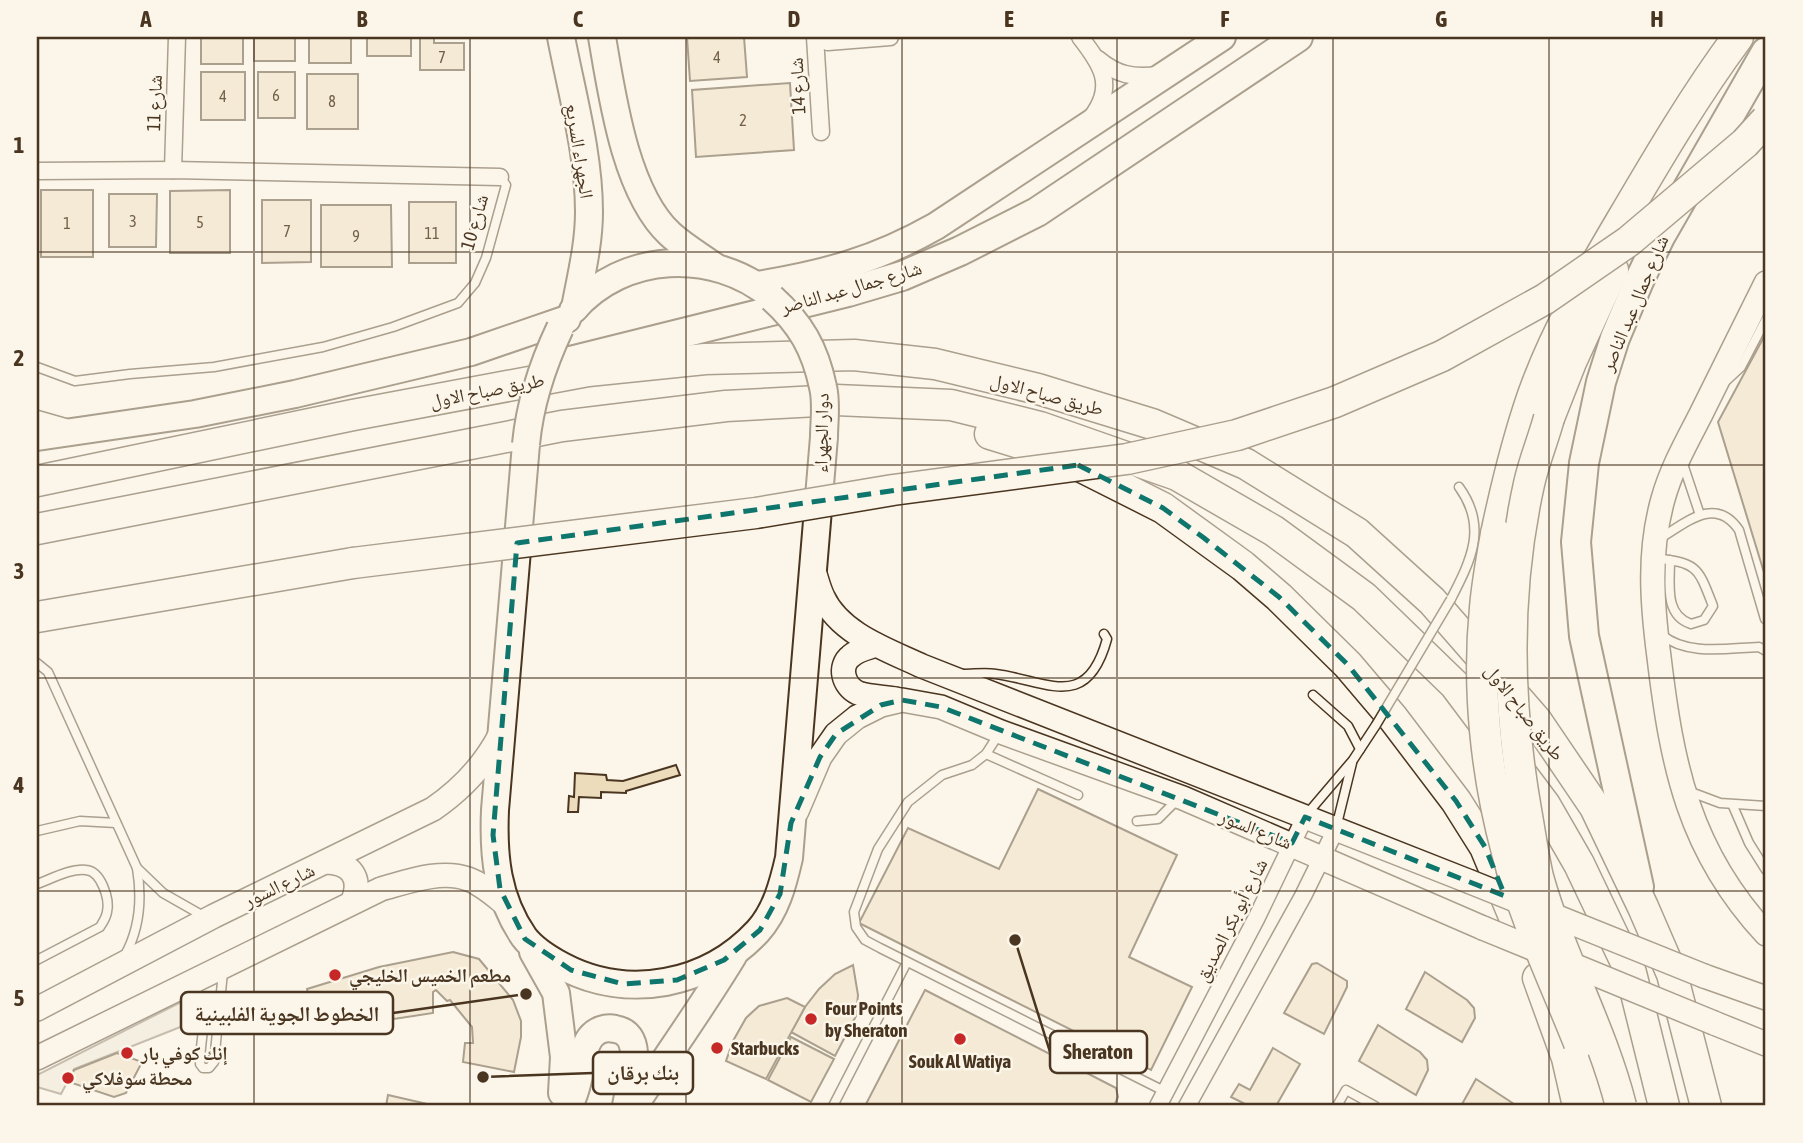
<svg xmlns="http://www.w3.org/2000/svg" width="1803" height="1143" font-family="'Asap Condensed','Noto Naskh Arabic',sans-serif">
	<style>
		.parking { fill: #ede7d9; stroke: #887966; stroke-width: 2 }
		.building { fill: #ecdcbc; stroke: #4a3520; stroke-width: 2 }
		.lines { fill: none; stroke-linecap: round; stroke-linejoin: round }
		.service-casing { stroke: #4a3520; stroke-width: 11 }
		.minor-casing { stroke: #4a3520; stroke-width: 19 }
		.secondary-casing { stroke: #4a3520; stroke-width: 26 }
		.primary-casing { stroke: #4a3520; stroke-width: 30 }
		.trunk-casing { stroke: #4a3520; stroke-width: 32 }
		.motorway-casing { stroke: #4a3520; stroke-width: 33 }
		.service { stroke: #fbf6e9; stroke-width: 8 }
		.minor { stroke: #fbf6e9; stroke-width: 16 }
		.secondary { stroke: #fbf6e9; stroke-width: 23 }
		.primary { stroke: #fbf6e9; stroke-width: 26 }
		.trunk { stroke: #fbf6e9; stroke-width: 28 }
		.motorway { stroke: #fbf6e9; stroke-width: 30 }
		.service-bridge-casing { stroke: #4a3520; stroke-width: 11; stroke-linecap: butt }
		.secondary-bridge-casing { stroke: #4a3520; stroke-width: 26; stroke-linecap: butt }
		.primary-bridge-casing { stroke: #4a3520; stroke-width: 30; stroke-linecap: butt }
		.motorway-bridge-casing { stroke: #4a3520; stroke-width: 33; stroke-linecap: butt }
		.service-bridge { stroke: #fbf6e9; stroke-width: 8 }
		.secondary-bridge { stroke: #fbf6e9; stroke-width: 23 }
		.primary-bridge { stroke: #fbf6e9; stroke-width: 26 }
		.motorway-bridge { stroke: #fbf6e9; stroke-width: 30 }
		.marked { fill: none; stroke: #0f766e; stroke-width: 5; stroke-dasharray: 14 9; stroke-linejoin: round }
		.grid { fill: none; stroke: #4a3520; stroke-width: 2; stroke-opacity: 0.55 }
		.poi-dot { fill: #c62828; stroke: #fbf6e9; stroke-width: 2.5 }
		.labels { text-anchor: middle; stroke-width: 5; stroke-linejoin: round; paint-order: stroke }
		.number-label { font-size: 16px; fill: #725f47 }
		.street-label { font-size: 19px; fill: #4a3520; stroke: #fbf6e9 }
		.poi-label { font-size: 19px; font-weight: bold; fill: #4a3520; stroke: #fbf6e9; text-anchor: start }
		.leader { fill: none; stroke: #4a3520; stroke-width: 2.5 }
		.callout-dot { fill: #4a3520; stroke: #fbf6e9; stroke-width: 2.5 }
		.callout { fill: #fbf6e9; stroke: #4a3520; stroke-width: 2.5 }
		.callout-label { font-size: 21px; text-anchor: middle; font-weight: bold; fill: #4a3520 }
		.neatline { fill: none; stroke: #4a3520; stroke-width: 2.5 }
		.grid-label { font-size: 23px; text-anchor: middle; font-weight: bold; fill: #4a3520 }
	</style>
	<rect width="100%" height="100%" fill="#fbf6e9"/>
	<!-- parking -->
	<polygon class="parking" points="189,998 193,1022 74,1069 61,1094 37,1087 37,1075"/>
	<!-- building -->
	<g class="building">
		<rect x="201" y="37" width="42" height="27"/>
		<rect x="254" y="37" width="41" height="24"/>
		<rect x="309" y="37" width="42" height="26"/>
		<rect x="367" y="37" width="44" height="19"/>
		<polygon points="420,37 434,37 434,43 464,43 464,70 420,70"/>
		<polygon points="687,37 744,37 747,77 690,81"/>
		<rect x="201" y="72" width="44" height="48"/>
		<rect x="258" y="72" width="37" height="46"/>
		<rect x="307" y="74" width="51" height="55"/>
		<polygon points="790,83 794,150 696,157 692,90"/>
		<rect x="41" y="190" width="52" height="67"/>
		<polygon points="230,190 230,253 170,253 170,191"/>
		<polygon points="109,194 157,194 156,247 109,247"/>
		<polygon points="262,200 311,200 311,262 262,263"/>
		<rect x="409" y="202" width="47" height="61"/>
		<polygon points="321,205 391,205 392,267 321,267"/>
		<polygon points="1766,333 1766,579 1718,422"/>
		<polygon points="676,765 680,775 626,791 626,793 601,792 601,798 579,797 578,812 568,812 569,796 574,797 575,773 606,775 607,780 623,781"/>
		<polygon points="1038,789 1177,855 1129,957 1192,987 1151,1070 859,923 908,828 999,869"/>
		<polygon points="453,952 479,959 513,1000 521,1021 521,1037 514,1072 463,1062 465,1043 473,1043 472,1027 450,1000 447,1001 436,990 433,992 433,1013 394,1019 390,1010 355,1022 357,1027 348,1030 349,1033 346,1033 314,1024 307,989 379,967"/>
		<polygon points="1317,963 1347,981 1347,987 1324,1034 1284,1013 1312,964"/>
		<polygon points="853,965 858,995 856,1016 835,1056 791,1032 805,1007 819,989 835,974"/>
		<polygon points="1425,972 1467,1000 1474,1008 1475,1018 1462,1042 1406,1009"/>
		<polygon points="925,990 1116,1088 1118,1097 1114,1106 865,1106"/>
		<polygon points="787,998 805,1007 766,1079 726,1061 733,1041 746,1018 759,1006"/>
		<polygon points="1378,1025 1420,1052 1427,1060 1428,1070 1416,1095 1359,1061"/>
		<polygon points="791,1037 834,1059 811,1102 768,1080"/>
		<polygon points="1273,1048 1300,1064 1276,1106 1249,1106 1231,1097 1239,1084 1250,1090"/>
		<polygon points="117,1053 142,1062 126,1093 114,1097 69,1082 74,1070"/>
		<polygon points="1476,1079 1517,1106 1461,1106"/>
		<polygon points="388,1095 436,1106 386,1106"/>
	</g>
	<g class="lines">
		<defs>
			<g id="service">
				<polyline points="37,367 75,381 130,374 214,367 323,347 393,327 458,303 475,283 486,258 506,185 500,177"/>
				<polyline points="1727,380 1741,367 1766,319"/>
				<polyline points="1682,461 1700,515"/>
				<path d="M1659,539C1686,523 1715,495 1739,530L1765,619"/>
				<path d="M1654,558C1698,563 1698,567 1713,606L1704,620L1691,624C1664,615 1670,584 1670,560"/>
				<path d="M1451,599C1471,560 1488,527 1459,487"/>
				<path d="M1662,635C1687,656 1728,648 1759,647L1766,651"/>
				<path d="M37,663L48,672L137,868C142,898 140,928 125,955"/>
				<path d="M963,674C974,674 985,672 996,674C1048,681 1087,712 1107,639L1104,634"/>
				<polyline points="1313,695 1348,726 1360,749"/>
				<polyline points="1000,732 986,754 972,765 942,775 908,802 878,849 854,912 856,927 865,940 880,948 1166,1092"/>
				<polyline points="986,754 1078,795"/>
				<polyline points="1688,791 1720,803 1766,806"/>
				<polyline points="1733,806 1749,843 1766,870"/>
				<polyline points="1307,814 1353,760 1376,725"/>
				<polyline points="1137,821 1158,819 1178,799"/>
				<polyline points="1336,828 1352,763"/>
				<polyline points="37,831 80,821 116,823"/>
				<polyline points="137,868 163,893 205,917"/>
				<path d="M37,884C51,879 71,868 86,870C101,871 110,899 107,912C106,918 103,922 100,927L37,960"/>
				<path d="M192,983C212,1014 200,1032 200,1064L203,1068H209L214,1062L223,972"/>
				<polyline points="833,1106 907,962"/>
				<polyline points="1337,1106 1346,1090 1375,1106"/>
			</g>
			<g id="minor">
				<polyline points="815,37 821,132"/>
				<polyline points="816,37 828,42 890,37"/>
				<path d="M1080,37C1102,65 1116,86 1091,118"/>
				<path d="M1098,59C1117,75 1133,78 1158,75"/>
				<polyline points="173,170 177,37"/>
				<polyline points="37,171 173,170 500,177"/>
				<polyline points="37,419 65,427"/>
				<polyline points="1158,1106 1257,917 1305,817"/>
				<polyline points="1187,1106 1303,896 1336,829"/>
			</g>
			<g id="secondary">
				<path d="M1766,283C1744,327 1722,372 1700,416C1686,443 1671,470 1663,499C1648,552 1652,603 1659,657C1672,766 1689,851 1766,934"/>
				<path d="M814,571C817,580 819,589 823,597C840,634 888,650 922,666L1468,881"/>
				<path d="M876,645C868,648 857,650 851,656C838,666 843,686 858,693C869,697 885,697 896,699"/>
				<polyline points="797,811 820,757 836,734 857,717 881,705 902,700 941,707 1001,732 1183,798 1483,928"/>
				<path d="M326,862C351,863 362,877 353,901"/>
				<polyline points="1704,976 1766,998"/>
				<path d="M37,1009L214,916L433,809C462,789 484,766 500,735"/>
				<polyline points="1714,1023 1766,1044"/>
				<path d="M37,1058L381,889C407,882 441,869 468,879C482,884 494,895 505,904"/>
			</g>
			<g id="primary">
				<path d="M561,37C572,94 589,154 589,212C589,244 581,276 575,308"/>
				<path d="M602,37C612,95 625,192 670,234C683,246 700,256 714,266"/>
				<path d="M757,285C825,274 876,260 936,226L1222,37"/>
				<path d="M573,310C623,252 713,248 771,296"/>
				<polyline points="37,437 195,414 295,394 471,352 567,319"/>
				<path d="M526,444L495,810C493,856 497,898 524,937C533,949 549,959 562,966C628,1001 708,985 758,931C776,911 783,884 789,858L824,437"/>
				<polyline points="533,952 556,993 564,1057 562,1093"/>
				<path d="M569,1106C573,1098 576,1089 578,1080C582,1067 582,1049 590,1038C596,1030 606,1027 615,1029C648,1034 629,1085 626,1106"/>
				<path d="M634,1106C667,1056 702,1007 733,956"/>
			</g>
			<g id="trunk">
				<polyline points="554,365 848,292 902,276 960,251 1037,212 1298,37"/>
				<polyline points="1639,887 1584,636 1576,542 1584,463 1601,382 1615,338 1639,281 1660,237 1766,52"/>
			</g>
			<g id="motorway">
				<polyline points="1549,418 1571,362 1613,270"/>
				<polyline points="990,434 1056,454 1163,508 1243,566 1279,597 1348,665 1393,718 1456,801 1485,847 1515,919"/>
				<polyline points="37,481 353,415 588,371 705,359 854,355 935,364 1038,389 1152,424 1246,464 1357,533 1432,601 1536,720 1595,807 1643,907 1672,974 1706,1106"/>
				<polyline points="37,529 562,426 726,406 836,400 951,405 1040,427 1177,475 1274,531 1364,597 1455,685 1545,805 1579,864 1631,973 1664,1106"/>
				<path d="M1496,534C1506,487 1517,441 1533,395C1555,333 1588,277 1621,221C1658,158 1695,95 1738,37"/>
				<polyline points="37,617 353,563"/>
				<polyline points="1538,978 1567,1058 1578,1106"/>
				<polyline points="1581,1046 1600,1106"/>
			</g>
		</defs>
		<!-- service casing -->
		<use href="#service" class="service-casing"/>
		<!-- minor casing -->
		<use href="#minor" class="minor-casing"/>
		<!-- secondary casing -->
		<use href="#secondary" class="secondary-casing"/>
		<!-- primary casing -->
		<use href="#primary" class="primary-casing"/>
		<!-- trunk casing -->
		<use href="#trunk" class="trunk-casing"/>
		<!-- motorway casing -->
		<use href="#motorway" class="motorway-casing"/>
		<!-- service -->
		<use href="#service" class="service"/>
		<!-- minor -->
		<use href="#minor" class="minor"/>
		<!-- secondary -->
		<use href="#secondary" class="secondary"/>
		<!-- primary -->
		<use href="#primary" class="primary"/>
		<!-- trunk -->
		<use href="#trunk" class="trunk"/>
		<!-- motorway -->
		<use href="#motorway" class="motorway"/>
		<defs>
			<polyline id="service-bridge" points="1376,725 1451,599"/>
			<g id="secondary-bridge">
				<polyline points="1468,881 1704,976"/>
				<polyline points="1483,928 1714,1023"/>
			</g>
			<g id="primary-bridge">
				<path d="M772,298C801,324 815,349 823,387C827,403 824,422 824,437"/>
				<path d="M526,444C530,402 542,366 560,328"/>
			</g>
			<g id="motorway-bridge">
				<path d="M1549,418C1543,440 1534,461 1529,484C1505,592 1507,701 1526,810C1530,832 1533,855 1538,877C1560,956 1601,1027 1621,1106"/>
				<path d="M1496,534C1492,558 1487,583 1485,608C1477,688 1486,775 1507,852C1524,918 1554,980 1579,1043"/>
				<polyline points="353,563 756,513 893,490 1127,459 1237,435 1335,402 1442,356 1545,299 1629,241 1745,143 1766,120"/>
			</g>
		</defs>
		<!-- service-bridge casing -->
		<use href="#service-bridge" class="service-bridge-casing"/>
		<!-- secondary-bridge casing -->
		<use href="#secondary-bridge" class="secondary-bridge-casing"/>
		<!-- primary-bridge casing -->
		<use href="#primary-bridge" class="primary-bridge-casing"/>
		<!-- motorway-bridge casing -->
		<use href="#motorway-bridge" class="motorway-bridge-casing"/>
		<!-- service-bridge -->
		<use href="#service-bridge" class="service-bridge"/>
		<!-- secondary-bridge -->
		<use href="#secondary-bridge" class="secondary-bridge"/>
		<!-- primary-bridge -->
		<use href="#primary-bridge" class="primary-bridge"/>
		<!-- motorway-bridge -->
		<use href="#motorway-bridge" class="motorway-bridge"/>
	</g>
	<!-- marked area -->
	<path d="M0 0H1803V1143H0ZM1078,465L1163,508L1204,538L1279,597L1348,665L1456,801L1485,847L1505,896L1305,817L1292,843L941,707L902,700L881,705L836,734L820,757L791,823L780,894L760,930L724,960L677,980L623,984L571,970L525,939L500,889L493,835L517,543Z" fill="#fbf6e9" fill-opacity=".55" fill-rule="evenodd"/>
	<path class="marked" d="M1078,465L1163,508L1204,538L1279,597L1348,665L1456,801L1485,847L1505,896L1305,817L1292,843L941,707L902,700L881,705L836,734L820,757L791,823L780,894L760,930L724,960L677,980L623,984L571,970L525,939L500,889L493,835L517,543Z"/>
	<!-- grid -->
	<path class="grid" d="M254,37V1106M470,37V1106M686,37V1106M902,37V1106M1117,37V1106M1333,37V1106M1549,37V1106M37,252H1766M37,465H1766M37,678H1766M37,891H1766"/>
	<!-- markers -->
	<g class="poi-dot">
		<circle cx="335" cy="975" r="7"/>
		<circle cx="811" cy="1019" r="7"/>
		<circle cx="960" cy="1039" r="7"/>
		<circle cx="717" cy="1048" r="7"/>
		<circle cx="127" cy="1053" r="7"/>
		<circle cx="68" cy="1078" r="7"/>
	</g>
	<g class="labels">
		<!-- number labels -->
		<g class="number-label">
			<text x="442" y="63">7</text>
			<text x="717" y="63">4</text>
			<text x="276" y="101">6</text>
			<text x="223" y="102">4</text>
			<text x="332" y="107">8</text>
			<text x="743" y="126">2</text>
			<text x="133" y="227">3</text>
			<text x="200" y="228">5</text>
			<text x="67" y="229">1</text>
			<text x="287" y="237">7</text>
			<text x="432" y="239">11</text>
			<text x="356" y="242">9</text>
		</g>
		<!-- street labels -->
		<g class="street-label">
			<text transform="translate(797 86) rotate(-93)" y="7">شارع 14</text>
			<text transform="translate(154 103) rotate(-88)" y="7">شارع 11</text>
			<text transform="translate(580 151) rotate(81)" y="7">الجهراء السريع</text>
			<text transform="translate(474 222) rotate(-74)" y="7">شارع 10</text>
			<text transform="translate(851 287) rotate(-16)" y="7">شارع جمال عبد الناصر</text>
			<text transform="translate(1634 303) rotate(-67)" y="7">شارع جمال عبد الناصر</text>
			<text transform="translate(487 390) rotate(-11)" y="7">طريق صباح الاول</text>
			<text transform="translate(1047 394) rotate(15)" y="7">طريق صباح الاول</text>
			<text transform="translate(821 433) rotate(-89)" y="7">دوار الجهراء</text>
			<text transform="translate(1525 712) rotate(52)" y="7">طريق صباح الاول</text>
			<text transform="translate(1256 829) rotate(22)" y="7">شارع السور</text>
			<text transform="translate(279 885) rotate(-26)" y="7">شارع السور</text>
			<text transform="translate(1231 920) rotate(-63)" y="7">شارع أبو بكر الصديق</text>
		</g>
		<!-- poi labels -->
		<g class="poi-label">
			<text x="349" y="982">مطعم الخميس الخليجي</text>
			<text x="825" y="1015">Four Points<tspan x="825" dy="22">by Sheraton</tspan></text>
			<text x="731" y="1055">Starbucks</text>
			<text x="141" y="1060">إنك كوفي بار</text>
			<text x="960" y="1068" text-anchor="middle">Souk Al Watiya</text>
			<text x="82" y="1085">محطة سوفلاكي</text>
		</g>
	</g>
	<!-- callouts -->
	<path class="leader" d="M526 994L393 1013M1015 940L1050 1052M483 1077L593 1073"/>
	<g class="callout-dot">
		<circle cx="526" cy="994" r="7"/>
		<circle cx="1015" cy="940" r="7"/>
		<circle cx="483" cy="1077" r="7"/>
	</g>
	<g class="callout">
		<rect x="181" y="992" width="212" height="42" rx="7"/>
		<rect x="1050" y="1031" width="97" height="42" rx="7"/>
		<rect x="593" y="1052" width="100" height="42" rx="7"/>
	</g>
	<g class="callout-label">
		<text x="287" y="1021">الخطوط الجوية الفلبينية</text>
		<text x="1098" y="1059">Sheraton</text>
		<text x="643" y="1080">بنك برقان</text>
	</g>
	<!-- border -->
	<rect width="1803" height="1143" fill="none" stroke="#fbf6e9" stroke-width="77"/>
	<rect x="38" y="38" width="1726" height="1066" class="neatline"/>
	<g class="grid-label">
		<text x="146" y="27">A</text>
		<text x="362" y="27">B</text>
		<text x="578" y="27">C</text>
		<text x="794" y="27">D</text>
		<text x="1009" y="27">E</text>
		<text x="1225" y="27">F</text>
		<text x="1441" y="27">G</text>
		<text x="1657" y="27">H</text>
		<text x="19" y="153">1</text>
		<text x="19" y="366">2</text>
		<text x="19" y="579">3</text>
		<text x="19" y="793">4</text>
		<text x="19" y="1006">5</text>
	</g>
</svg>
